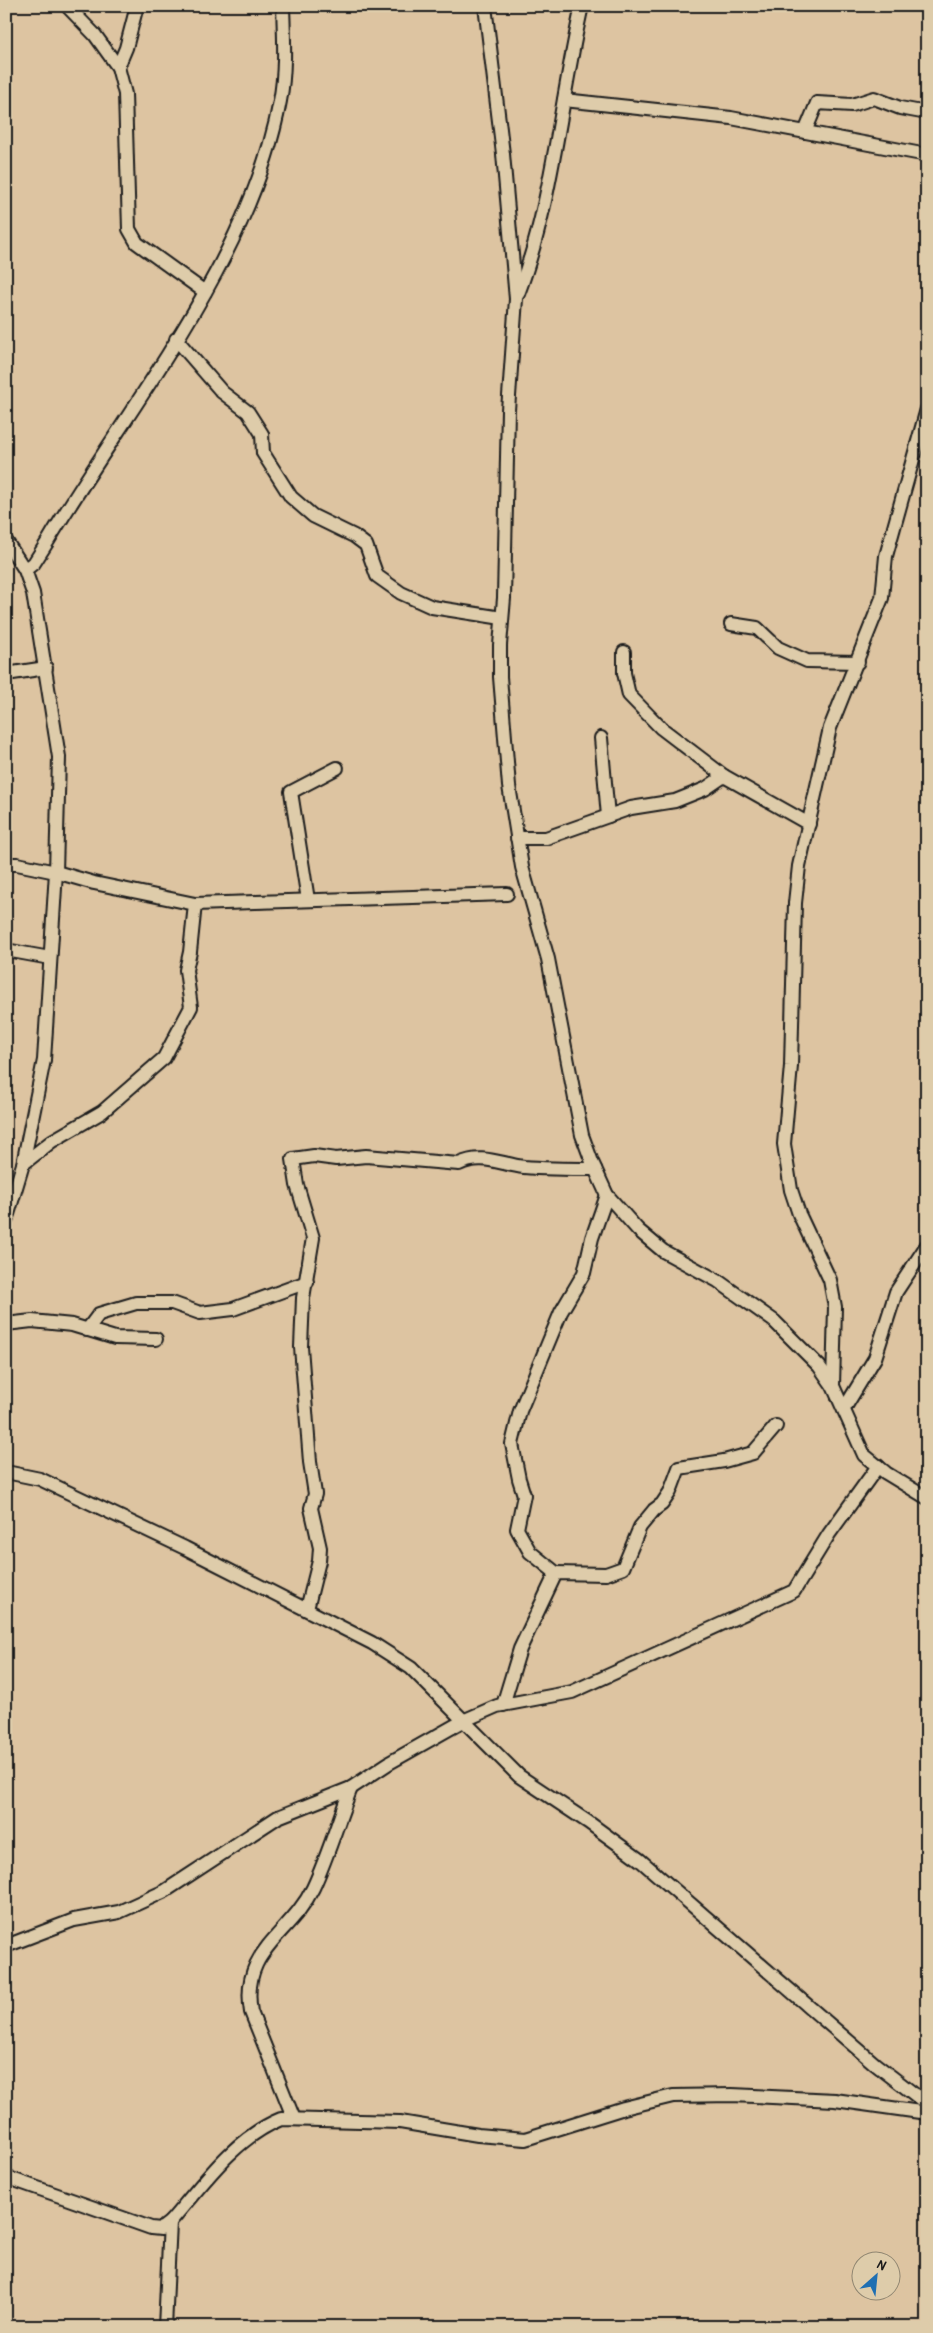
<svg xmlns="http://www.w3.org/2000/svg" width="933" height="2333" font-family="'Patrick Hand',sans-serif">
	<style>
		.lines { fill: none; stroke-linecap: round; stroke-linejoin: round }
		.minor-casing { stroke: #1c1c1c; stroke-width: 16 }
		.minor { stroke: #deccaa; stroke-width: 12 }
	</style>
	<rect width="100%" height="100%" fill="#ddc4a1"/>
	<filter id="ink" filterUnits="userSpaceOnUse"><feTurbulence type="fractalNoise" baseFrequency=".02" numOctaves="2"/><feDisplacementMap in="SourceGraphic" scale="10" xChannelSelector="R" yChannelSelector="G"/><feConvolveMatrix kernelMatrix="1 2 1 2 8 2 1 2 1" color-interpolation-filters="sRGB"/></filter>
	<g filter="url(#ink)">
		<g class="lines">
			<defs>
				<g id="minor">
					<polyline points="67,6 95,35 118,67 125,94 129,229 137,243 205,292"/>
					<polyline points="485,6 503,154 516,299 508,410 504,598 500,645 500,677 509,786 522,867 548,959 582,1135 592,1162 607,1195 638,1230 663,1251 718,1281 774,1321 819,1366 833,1386 864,1455 886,1473 927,1498"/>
					<polyline points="118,67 126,48 137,6"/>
					<polyline points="564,100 731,118 927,155"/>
					<polyline points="805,132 817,103 852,105 874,98 900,108 927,113"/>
					<path d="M518,294C553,202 560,101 582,6"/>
					<polyline points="176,339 222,392 248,412 262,434 263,453 291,497 313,516 354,536 366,545 377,576 401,593 432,607 502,618"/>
					<polyline points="6,541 25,570 33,593 59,757 56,872 44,1060 23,1164 6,1221"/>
					<path d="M25,570L34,563L48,541C129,405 251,259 280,101C286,70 284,38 283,6"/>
					<polyline points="731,624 757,628 778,648 807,661 858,662"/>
					<polyline points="624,652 624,673 629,695 661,728 724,776"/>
					<polyline points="6,674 46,668"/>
					<polyline points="601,738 608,816"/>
					<polyline points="517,838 546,838 631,808 675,801 705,789 724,776 809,824"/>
					<polyline points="6,864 17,864 56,872 94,883 195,904 507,894"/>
					<polyline points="308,900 291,792 337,768"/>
					<polyline points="6,950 50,958"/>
					<polyline points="23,1164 52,1141 102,1112 164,1058 191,1007 186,970 190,952 195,904"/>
					<polyline points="6,1324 32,1321 72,1325 115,1338 156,1339"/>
					<polyline points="87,1330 99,1314 136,1303 172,1303 200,1313 233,1309 307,1282"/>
					<polyline points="833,1386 835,1307 830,1280 799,1214 791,1190 784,1144 791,1066 795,903 799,866 830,728 882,598 886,556 927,409"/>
					<polyline points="844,1409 875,1358 896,1292 927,1245"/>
					<polyline points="6,1472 40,1479 185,1548 372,1643 411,1668 519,1776 588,1822 640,1860 875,2064 927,2104"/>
					<polyline points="556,1573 530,1552 517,1529 524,1495 519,1479 512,1444 520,1411 561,1312 584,1273 592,1238 607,1195"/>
					<path d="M307,1609L319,1561L320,1548L311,1508L315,1494L310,1462L301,1347L303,1298L313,1238L297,1185L293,1159L314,1156L336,1159L366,1156L459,1164C482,1153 500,1164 524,1167C547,1169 572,1169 595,1169"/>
					<polyline points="503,1705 520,1649 556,1573 606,1574 623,1568 640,1527 654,1510 662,1504 670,1492 679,1468 724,1461 753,1453 776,1426"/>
					<polyline points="6,1946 74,1920 119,1912 165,1891 278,1817 351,1788 389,1763 465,1720 497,1706 572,1692 794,1591 829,1534 878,1466"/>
					<path d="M294,2119L251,2012C240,1949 290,1936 313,1888C328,1856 338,1821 351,1788"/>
					<path d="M6,2177L134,2222L151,2228L161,2229L170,2222C202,2185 234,2138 281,2119L400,2122L478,2135L525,2139L624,2108L673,2096L732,2095L835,2100L927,2113"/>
					<polyline points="165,2327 170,2222"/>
				</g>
			</defs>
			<!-- minor casing -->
			<use href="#minor" class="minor-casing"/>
			<!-- minor -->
			<use href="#minor" class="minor"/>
		</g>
	</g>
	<!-- margin -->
	<rect width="933" height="2333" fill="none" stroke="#deccaa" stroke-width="25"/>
	<rect x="12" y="12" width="908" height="2308" fill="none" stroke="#1c1c1c" stroke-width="2" filter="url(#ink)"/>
	<!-- north arrow -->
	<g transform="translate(876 2276) rotate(27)"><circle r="24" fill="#deccaa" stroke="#908671"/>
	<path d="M0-4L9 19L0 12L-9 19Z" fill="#1f6fb2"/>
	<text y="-8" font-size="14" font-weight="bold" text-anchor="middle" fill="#1c1c1c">N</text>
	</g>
</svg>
